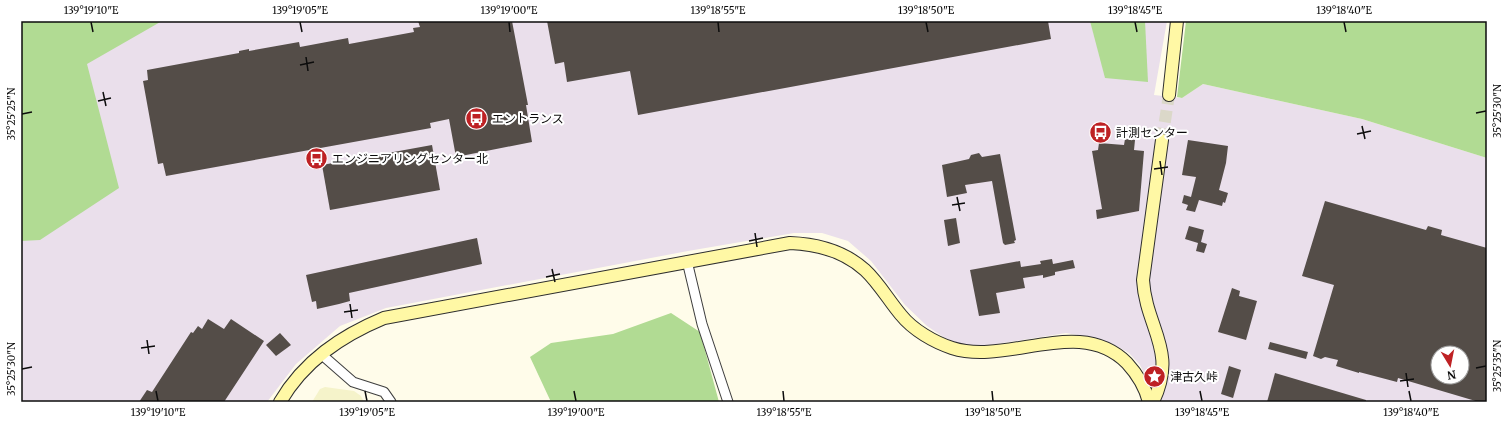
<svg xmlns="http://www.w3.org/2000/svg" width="1508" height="423" font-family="Merriweather,'Noto Sans JP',serif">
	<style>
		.industrial { fill: #eadfeb; fill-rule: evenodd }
		.farmland { fill: #f5f3ca }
		.forest { fill: #b1db93 }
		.building { fill: #544d48; fill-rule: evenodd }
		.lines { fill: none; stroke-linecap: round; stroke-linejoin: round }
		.secondary-tunnel { stroke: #dbd8c9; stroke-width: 12; stroke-dasharray: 12 6; stroke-linecap: butt }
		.street-casing { stroke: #3f3f3f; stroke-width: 11 }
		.secondary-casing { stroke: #2e2e2e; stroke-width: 14 }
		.street { stroke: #fff; stroke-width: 9 }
		.secondary { stroke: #fff8a5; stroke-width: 12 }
		.ticks { fill: none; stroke: #0c0c0c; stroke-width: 1.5 }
		.labels { text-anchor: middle; stroke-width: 4; stroke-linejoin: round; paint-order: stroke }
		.poi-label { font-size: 12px; fill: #0c0c0c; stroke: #fff; text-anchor: start }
		.neatline { fill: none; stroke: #0c0c0c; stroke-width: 1.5 }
		.ticks-label { font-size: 10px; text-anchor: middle; fill: #0c0c0c }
	</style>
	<rect width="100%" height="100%" fill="#fffcea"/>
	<!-- industrial -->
	<path class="industrial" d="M21,21H1167L1154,95L1182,98L1203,84L1362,119L1487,158V402H1158L1140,365L1129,353L1113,344L1094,338L1066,333L984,346L962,345L945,338L927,326L905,305L871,261L848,241L822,233H794L688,251L386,308L340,326L296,364L267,402H21ZM1438,353H1462V377H1438Z"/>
	<!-- farmland -->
	<polygon class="farmland" points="325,387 354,391 361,396 364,402 312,402 320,389"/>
	<!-- forest -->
	<g class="forest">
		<polygon points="21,21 162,21 87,64 119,188 40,240 21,241"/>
		<polygon points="1090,21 1145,21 1148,82 1105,78"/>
		<polygon points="1186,21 1487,21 1487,158 1362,119 1203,84 1182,98 1177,97"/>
		<polygon points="671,313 700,332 719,402 551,402 530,357 551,343 613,334"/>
	</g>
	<!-- building -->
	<g class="building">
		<polygon points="418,21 512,21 528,105 526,105 532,142 456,157 449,119 430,123 431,128 166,176 163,163 158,164 143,81 148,80 147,70 239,53 239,51 249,49 249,51 299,42 300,47 348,38 349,44 414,32 413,28 420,27"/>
		<polygon points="547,21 1048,21 1051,39 638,115 630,71 567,82 564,62 555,64"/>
		<polygon points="1125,139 1135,140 1134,150 1144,151 1139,211 1097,219 1096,210 1102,209 1092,151 1098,150 1099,143 1124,145"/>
		<polygon points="1188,140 1228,146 1226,163 1219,190 1228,193 1225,203 1223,202 1222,206 1199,200 1195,212 1186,210 1188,205 1182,203 1184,195 1191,197 1196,177 1182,175"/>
		<polygon points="432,145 440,190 330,210 322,165"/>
		<polygon points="979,153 982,157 1000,154 1016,240 1014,241 1015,243 1005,245 1003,243 992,181 965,185 967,193 947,197 942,165 969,159 971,155"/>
		<path d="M1325,201L1426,230L1428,226L1442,230L1441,235L1487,248V402H1479L1398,378L1397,382L1359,372V373L1336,366L1338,360L1325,357L1321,359L1313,356L1334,285L1302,276ZM1438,353H1462V377H1438Z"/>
		<polygon points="956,218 960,243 948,246 944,220"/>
		<polygon points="1189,226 1204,230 1201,242 1207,244 1204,253 1196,251 1198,243 1185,239"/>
		<polygon points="477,238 482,264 349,293 350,301 339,304 317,309 316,301 312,302 306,275"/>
		<polygon points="1052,259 1053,264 1073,260 1075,268 1055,272 1055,275 1043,278 1043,275 1023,278 1025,288 996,293 1000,313 979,316 970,270 1020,261 1021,267 1041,264 1040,261"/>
		<polygon points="1232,288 1240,291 1239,296 1257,301 1246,340 1218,332"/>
		<polygon points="208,319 224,329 231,319 264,341 224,402 139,402 147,390 152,392 191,332 193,333 198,326 202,329"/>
		<polygon points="280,333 291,345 276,356 266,345"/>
		<polygon points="1270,342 1308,352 1306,359 1268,349"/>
		<polygon points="1229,366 1241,370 1233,398 1221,394"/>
		<polygon points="1275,373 1366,400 1366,402 1267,402"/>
	</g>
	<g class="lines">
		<!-- secondary-tunnel -->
		<polyline class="secondary-tunnel" points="1162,140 1169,95"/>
		<defs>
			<g id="street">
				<polyline points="687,261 702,324 728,402"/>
				<polyline points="321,354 353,382 384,392 391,402"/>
			</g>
			<g id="secondary">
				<polyline points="1169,95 1177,21"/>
				<path d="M280,402C304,361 341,336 384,318L790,243C817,244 845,252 865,270C879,283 889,301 901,315C913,330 934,342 952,348C1008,366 1079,315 1127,363C1138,375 1145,386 1149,402"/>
				<path d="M1153,402C1178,350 1146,329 1143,280L1162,140"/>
			</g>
		</defs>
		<!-- street casing -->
		<use href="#street" class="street-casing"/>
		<!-- secondary casing -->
		<use href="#secondary" class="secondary-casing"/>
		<!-- street -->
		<use href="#street" class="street"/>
		<!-- secondary -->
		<use href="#secondary" class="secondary"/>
	</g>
	<!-- ticks -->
	<path class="ticks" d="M91,22L93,32M300,22L302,32M509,22L510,32M718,22L719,32M926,22L928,32M1135,22L1137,32M1344,22L1346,32M306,57L308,71M300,65L314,62M103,92L106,106M98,101L111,98M1476,113L1486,111M22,114L32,112M1362,126L1365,139M1357,134L1371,131M1160,161L1162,175M1154,169L1168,167M957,197L960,211M952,205L965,203M755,233L757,247M749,241L763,238M552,269L555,282M546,277L560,274M350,304L352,318M344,312L358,310M147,340L149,354M141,348L155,346M1476,368L1486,366M22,369L32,367M1406,373L1408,387M1400,381L1414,379M156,391L158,401M365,391L367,401M574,391L576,401M783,391L784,401M992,391L993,401M1200,391L1202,401M1409,391L1411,401"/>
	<!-- icons -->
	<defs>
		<symbol id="bus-disc" viewBox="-11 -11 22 22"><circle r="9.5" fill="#be2124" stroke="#fff"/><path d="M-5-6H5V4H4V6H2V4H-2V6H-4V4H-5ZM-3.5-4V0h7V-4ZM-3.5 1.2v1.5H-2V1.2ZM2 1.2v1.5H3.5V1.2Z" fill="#fff"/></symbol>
		<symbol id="sight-disc" viewBox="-11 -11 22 22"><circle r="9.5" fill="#be2124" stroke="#fff"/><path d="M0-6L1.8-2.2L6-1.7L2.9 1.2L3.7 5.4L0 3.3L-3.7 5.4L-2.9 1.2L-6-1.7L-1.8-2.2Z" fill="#fff"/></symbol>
	</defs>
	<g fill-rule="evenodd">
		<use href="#bus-disc" x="464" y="106" width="25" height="25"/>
		<use href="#bus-disc" x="1088" y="120" width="25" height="25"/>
		<use href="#bus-disc" x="304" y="146" width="25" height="25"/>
		<use href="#sight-disc" x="1142" y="364" width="25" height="25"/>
	</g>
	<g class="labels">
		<!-- poi labels -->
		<g class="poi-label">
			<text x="492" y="123">エントランス</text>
			<text x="1116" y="137">計測センター</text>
			<text x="332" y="163">エンジニアリングセンター北</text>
			<text x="1170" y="381">津古久峠</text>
		</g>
	</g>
	<!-- border -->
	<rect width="1508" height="423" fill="none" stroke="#ffffff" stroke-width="44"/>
	<!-- north arrow -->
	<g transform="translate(1450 365) rotate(170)"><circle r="19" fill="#ffffff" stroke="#9e9e9e"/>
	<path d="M0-3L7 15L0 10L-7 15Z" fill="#be2124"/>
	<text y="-6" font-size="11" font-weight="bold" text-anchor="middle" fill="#0c0c0c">N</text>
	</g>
	<rect x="22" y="22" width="1464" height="379" class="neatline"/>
	<g class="ticks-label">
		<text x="91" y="14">139°19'10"E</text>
		<text x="300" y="14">139°19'05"E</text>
		<text x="509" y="14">139°19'00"E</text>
		<text x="718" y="14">139°18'55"E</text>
		<text x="926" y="14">139°18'50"E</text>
		<text x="1135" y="14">139°18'45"E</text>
		<text x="1344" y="14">139°18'40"E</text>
		<text transform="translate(1497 111) rotate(-90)" y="4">35°25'30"N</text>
		<text transform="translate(11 114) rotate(-90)" y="4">35°25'25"N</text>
		<text transform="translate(1497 366) rotate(-90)" y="4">35°25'35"N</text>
		<text transform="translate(11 369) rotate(-90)" y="4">35°25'30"N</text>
		<text x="158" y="416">139°19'10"E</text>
		<text x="367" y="416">139°19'05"E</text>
		<text x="576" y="416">139°19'00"E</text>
		<text x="784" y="416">139°18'55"E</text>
		<text x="993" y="416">139°18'50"E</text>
		<text x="1202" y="416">139°18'45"E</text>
		<text x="1411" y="416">139°18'40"E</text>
	</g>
</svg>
